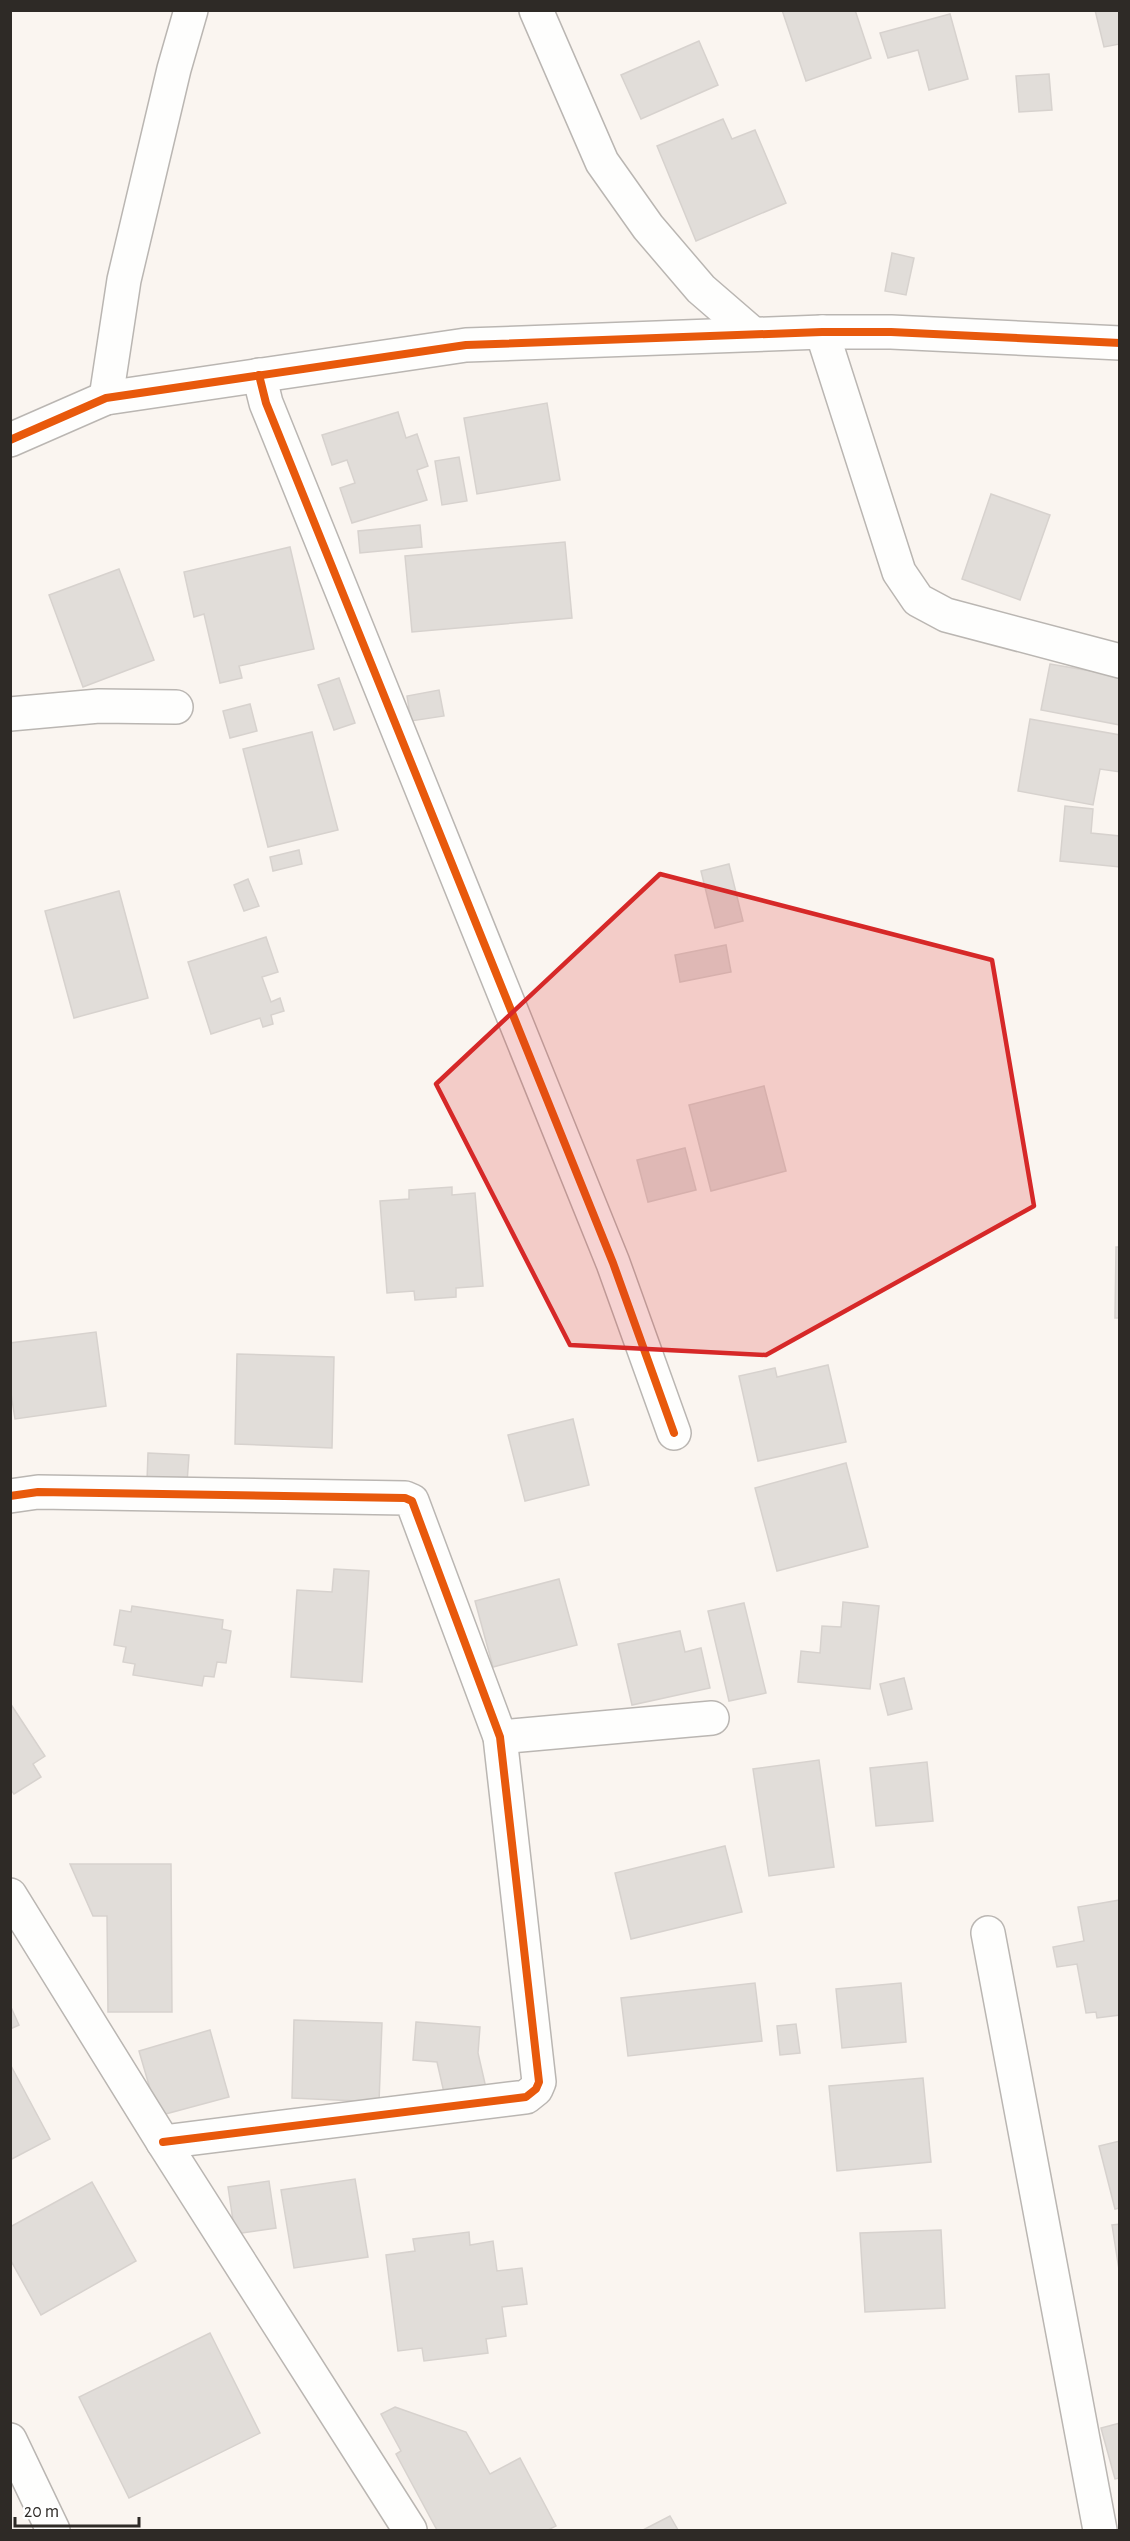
<svg xmlns="http://www.w3.org/2000/svg" width="1130" height="2541" font-family="'Alegreya Sans',sans-serif">
	<style>
		.building { fill: #e1ddd9; stroke: #d7d2ce; stroke-width: 1.5 }
		.lines { fill: none; stroke-linecap: round; stroke-linejoin: round }
		.minor-casing { stroke: #bab6b2; stroke-width: 36 }
		.minor { stroke: #fefefd; stroke-width: 33 }
		.cycleway-casing { stroke: #fff; stroke-width: 11 }
		.cycleway { stroke: #e8590c; stroke-width: 8 }
		.marked { fill: #d62828; fill-opacity: 0.2; stroke: #d62828; stroke-width: 4.5; stroke-linejoin: round }
	</style>
	<rect width="100%" height="100%" fill="#faf5f0"/>
	<!-- building -->
	<g class="building">
		<polygon points="782,10 855,10 871,58 806,81"/>
		<polygon points="1095,10 1120,10 1120,44 1104,47"/>
		<polygon points="950,14 968,79 929,90 918,50 888,58 880,33"/>
		<polygon points="699,41 718,85 641,119 621,75"/>
		<polygon points="1049,74 1052,110 1019,112 1016,76"/>
		<polygon points="723,119 732,139 755,130 786,203 696,241 657,146"/>
		<polygon points="892,253 914,258 906,295 885,291"/>
		<polygon points="547,403 560,480 477,494 464,418"/>
		<polygon points="398,412 406,438 417,434 428,466 417,470 427,500 352,523 340,488 355,483 347,460 332,465 322,435"/>
		<polygon points="459,457 467,501 442,505 435,461"/>
		<polygon points="991,494 1050,515 1020,600 962,579"/>
		<polygon points="420,525 422,547 360,553 358,531"/>
		<polygon points="565,542 572,618 412,632 405,556"/>
		<polygon points="290,547 314,649 239,666 242,678 220,683 204,614 194,617 184,572"/>
		<polygon points="119,569 154,660 83,687 49,595"/>
		<polygon points="1050,664 1120,676 1120,725 1041,710"/>
		<polygon points="339,678 355,723 334,730 318,685"/>
		<polygon points="439,690 444,716 411,721 407,696"/>
		<polygon points="250,704 257,731 230,738 223,711"/>
		<polygon points="1030,719 1120,735 1120,772 1100,769 1093,805 1018,791"/>
		<polygon points="312,732 338,830 268,847 243,749"/>
		<polygon points="1065,806 1093,809 1091,833 1120,836 1120,867 1060,861"/>
		<polygon points="299,850 302,864 273,871 270,857"/>
		<polygon points="729,864 743,921 715,928 701,871"/>
		<polygon points="248,879 259,906 244,911 234,885"/>
		<polygon points="119,891 148,998 74,1018 45,911"/>
		<polygon points="266,937 278,972 262,977 271,1002 280,998 284,1011 271,1015 273,1024 263,1027 260,1018 211,1034 188,962"/>
		<polygon points="726,945 731,972 680,982 675,955"/>
		<polygon points="764,1086 786,1171 711,1191 689,1105"/>
		<polygon points="685,1148 696,1190 648,1202 637,1160"/>
		<polygon points="452,1187 452,1195 475,1193 483,1286 456,1288 456,1297 415,1300 414,1291 387,1293 380,1201 409,1199 409,1190"/>
		<polygon points="1116,1247 1120,1247 1120,1318 1115,1318"/>
		<polygon points="96,1332 106,1406 15,1419 10,1387 10,1343"/>
		<polygon points="237,1354 334,1357 332,1448 235,1444"/>
		<polygon points="828,1365 846,1442 758,1461 739,1376 775,1368 777,1377"/>
		<polygon points="573,1419 589,1485 525,1501 508,1435"/>
		<polygon points="148,1453 189,1455 187,1483 147,1481"/>
		<polygon points="846,1463 868,1547 777,1571 755,1488"/>
		<polygon points="334,1569 369,1571 362,1682 291,1677 297,1590 332,1592"/>
		<polygon points="559,1579 577,1645 493,1667 475,1601"/>
		<polygon points="843,1602 879,1606 870,1689 798,1682 801,1651 820,1653 822,1626 841,1627"/>
		<polygon points="744,1603 766,1693 729,1701 708,1611"/>
		<polygon points="132,1606 223,1620 222,1629 231,1631 226,1663 217,1662 214,1677 204,1676 202,1686 133,1675 135,1664 123,1662 126,1647 114,1645 120,1610 131,1612"/>
		<polygon points="680,1631 685,1652 701,1648 710,1688 632,1705 618,1644"/>
		<polygon points="904,1678 912,1709 888,1715 880,1684"/>
		<polygon points="10,1703 45,1756 33,1764 41,1777 14,1794 10,1789"/>
		<polygon points="819,1760 834,1867 769,1876 753,1769"/>
		<polygon points="927,1762 933,1821 876,1826 870,1768"/>
		<polygon points="725,1846 742,1912 631,1939 615,1873"/>
		<polygon points="70,1864 171,1864 172,2012 108,2012 107,1916 93,1916"/>
		<polygon points="1120,1900 1120,2015 1097,2018 1096,2012 1086,2013 1077,1964 1057,1967 1053,1947 1084,1941 1078,1907"/>
		<polygon points="755,1983 762,2041 628,2056 621,1998"/>
		<polygon points="901,1983 906,2042 842,2048 836,1989"/>
		<polygon points="10,2005 19,2025 10,2029"/>
		<polygon points="294,2020 382,2023 379,2102 292,2098"/>
		<polygon points="416,2022 480,2027 478,2053 486,2088 445,2097 437,2062 413,2060"/>
		<polygon points="796,2024 800,2053 780,2055 777,2026"/>
		<polygon points="210,2030 229,2097 158,2116 139,2051"/>
		<polygon points="10,2064 50,2139 10,2160"/>
		<polygon points="923,2078 931,2162 837,2171 829,2086"/>
		<polygon points="1120,2141 1120,2208 1115,2209 1099,2146"/>
		<polygon points="355,2179 368,2257 294,2268 281,2190"/>
		<polygon points="269,2181 276,2228 235,2234 228,2187"/>
		<polygon points="92,2182 136,2261 41,2315 10,2259 10,2227"/>
		<polygon points="1120,2224 1120,2276 1112,2225"/>
		<polygon points="941,2230 945,2308 865,2312 860,2233"/>
		<polygon points="469,2232 470,2245 493,2241 497,2271 522,2268 527,2304 502,2307 506,2336 486,2339 488,2353 424,2361 422,2348 398,2351 386,2255 415,2251 413,2239"/>
		<polygon points="210,2333 260,2433 129,2498 79,2397"/>
		<polygon points="395,2407 466,2432 490,2474 520,2458 556,2526 548,2530 437,2530 396,2454 401,2451 381,2414"/>
		<polygon points="1120,2423 1120,2478 1115,2479 1101,2428"/>
		<polygon points="670,2516 678,2530 643,2530"/>
	</g>
	<g class="lines">
		<defs>
			<g id="minor">
				<polyline points="536,10 602,162 648,227 701,289 753,334"/>
				<polyline points="822,332 899,572 918,600 946,615 1120,661"/>
				<polyline points="259,375 266,403 613,1263 674,1433"/>
				<polyline points="106,398 124,280 174,69 191,10"/>
				<polyline points="10,440 106,398 466,345 822,332 891,332 1120,343"/>
				<polyline points="10,714 99,706 176,707"/>
				<polyline points="10,1496 38,1492 405,1498 412,1501 500,1737 539,2082 536,2089 526,2097 163,2142"/>
				<polyline points="500,1737 712,1718"/>
				<polyline points="10,1895 163,2142 410,2530"/>
				<polyline points="988,1933 1100,2530"/>
				<polyline points="10,2440 53,2530"/>
			</g>
		</defs>
		<!-- minor casing -->
		<use href="#minor" class="minor-casing"/>
		<!-- minor -->
		<use href="#minor" class="minor"/>
		<defs>
			<g id="cycleway">
				<polyline points="259,375 266,403 613,1263 674,1433"/>
				<polyline points="10,440 106,398 466,345 822,332 891,332 1120,343"/>
				<polyline points="10,1496 38,1492 405,1498 412,1501 500,1737 539,2082 536,2089 526,2097 163,2142"/>
			</g>
		</defs>
		<!-- cycleway casing -->
		<use href="#cycleway" class="cycleway-casing"/>
		<!-- cycleway -->
		<use href="#cycleway" class="cycleway"/>
	</g>
	<!-- marked area -->
	<path class="marked" d="M660,874L992,960L1034,1206L766,1355L570,1345L436,1084Z"/>
	<!-- border -->
	<rect width="1130" height="2541" fill="none" stroke="#2e2a26" stroke-width="24"/>
	<!-- scale -->
	<path d="M15 2517v9h124v-9" fill="none" stroke="#2e2a26" stroke-width="3"/>
	<text x="24" y="2517" font-size="18" fill="#2e2a26" stroke="#ffffff" stroke-width="4.5" paint-order="stroke">20 m</text>
</svg>
